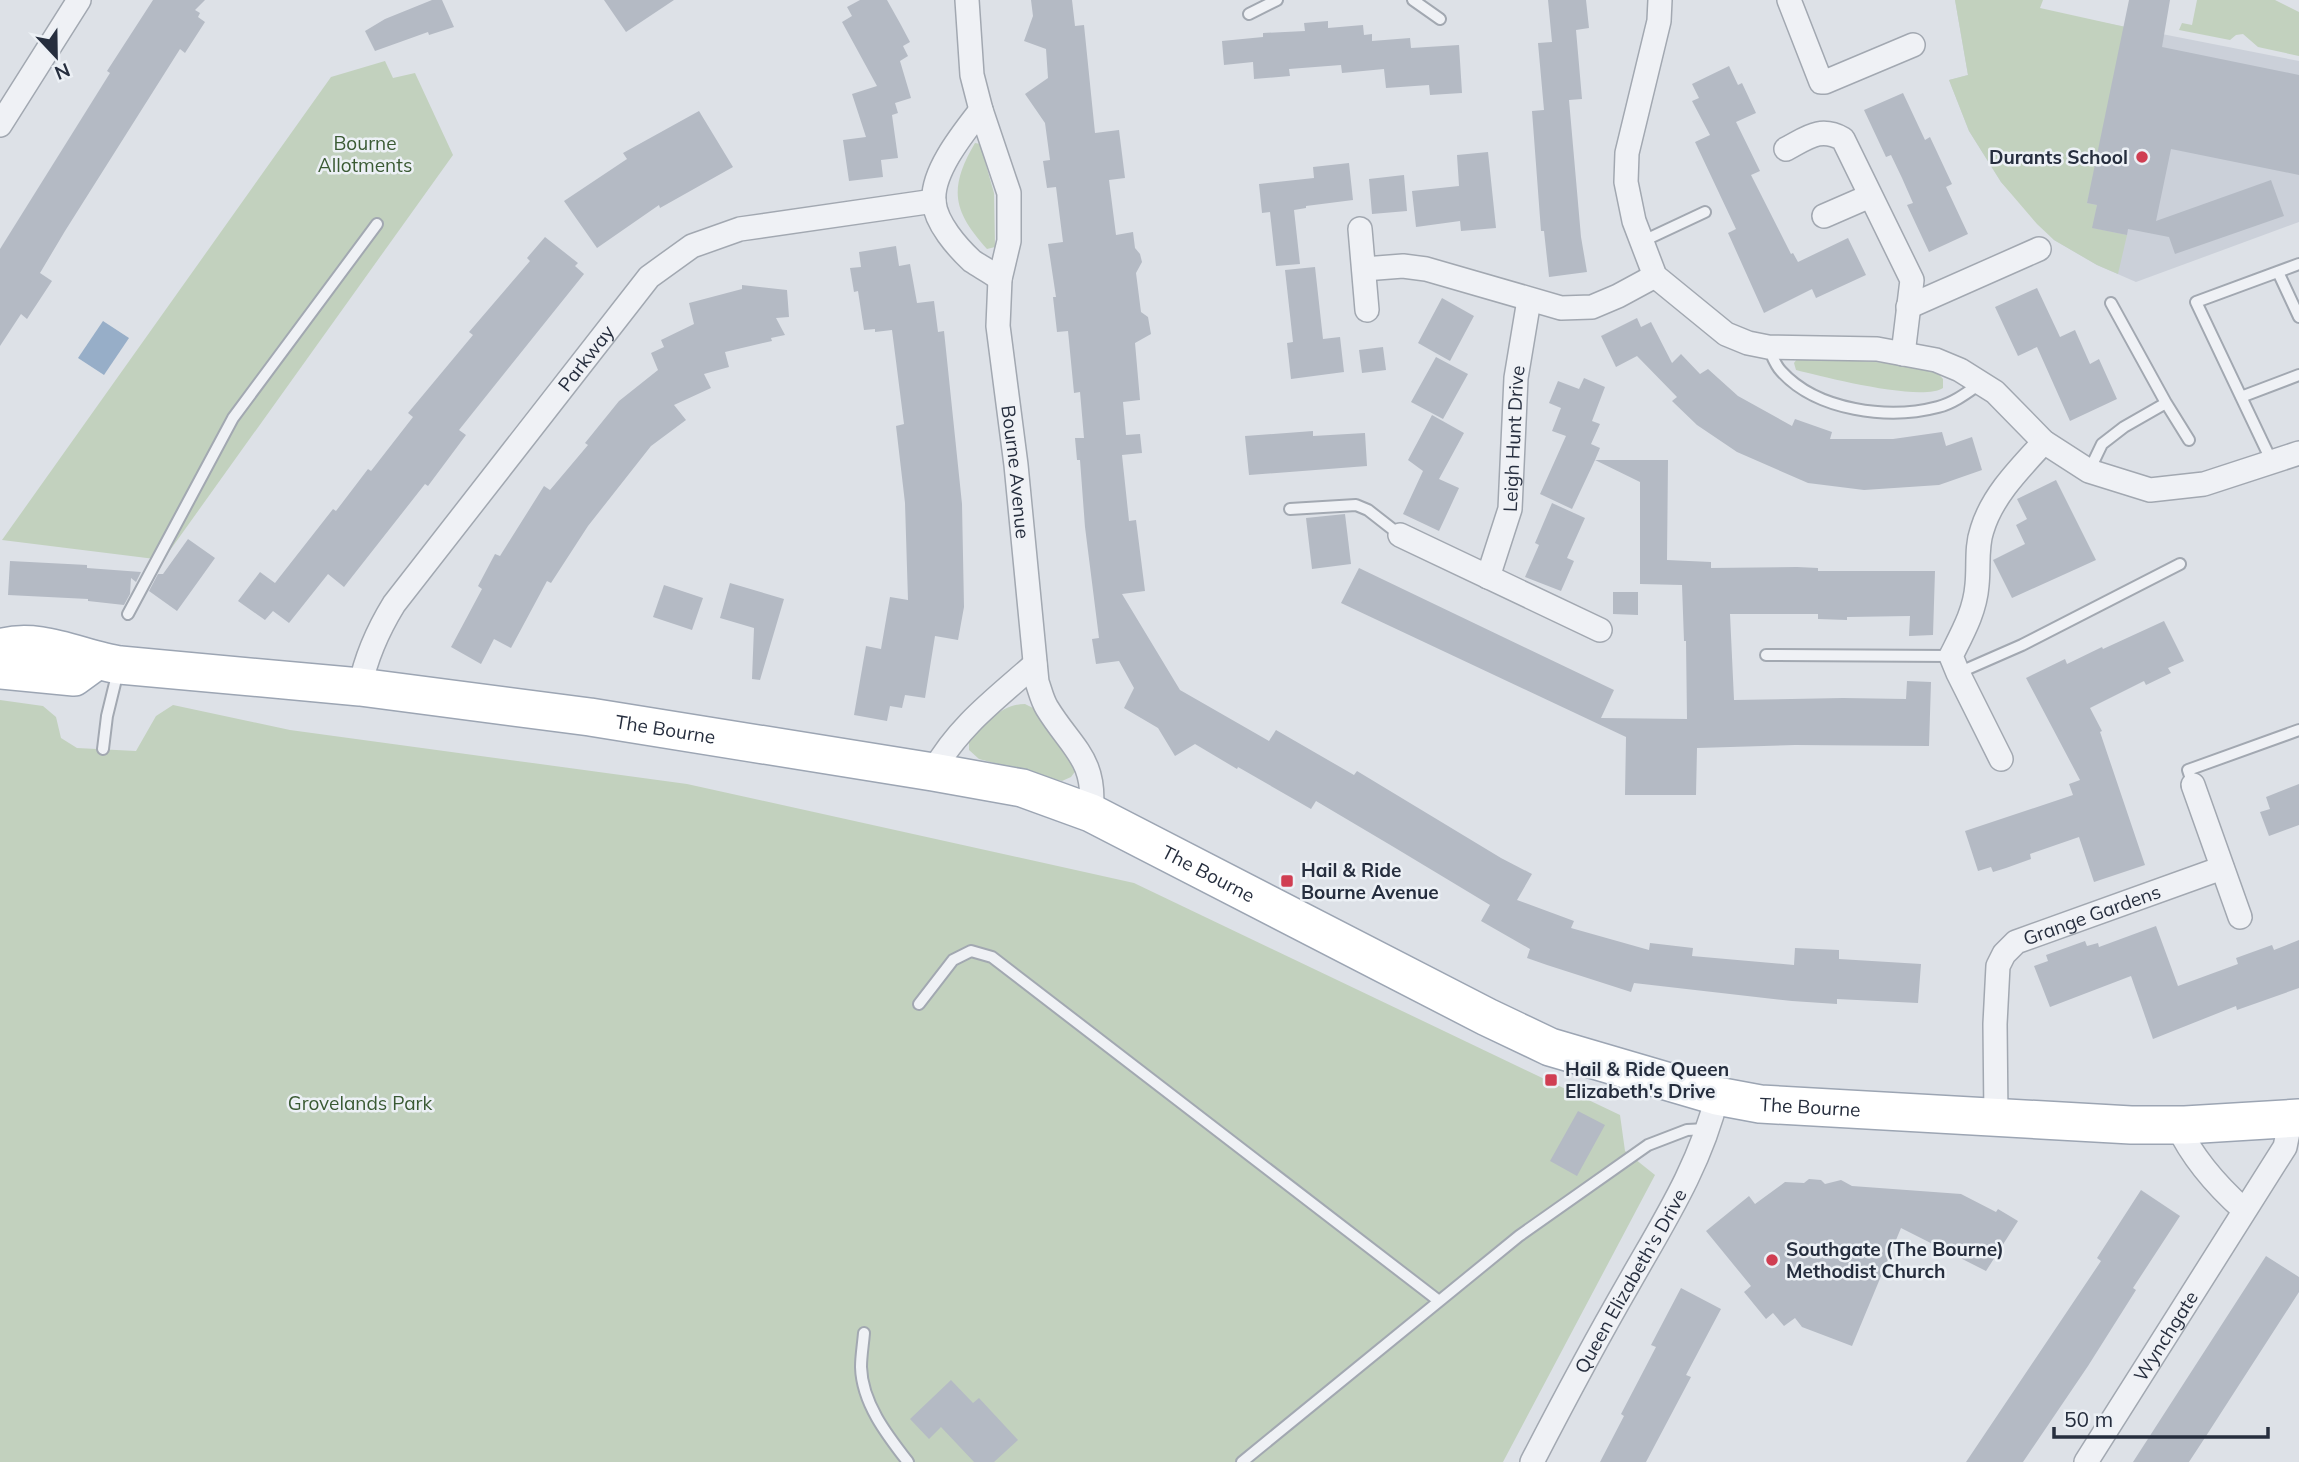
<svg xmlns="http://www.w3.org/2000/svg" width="2299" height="1462" font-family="Mulish,sans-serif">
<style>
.built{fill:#cbd0d9}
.green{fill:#c2d1be}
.water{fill:#97aec8}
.building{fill:#b4bac4}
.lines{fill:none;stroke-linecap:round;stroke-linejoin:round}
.lane-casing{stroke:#a2a8b1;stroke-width:14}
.street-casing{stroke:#a2a8b1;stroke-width:26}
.primary-casing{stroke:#9ca5b3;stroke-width:40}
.lane{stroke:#eff1f5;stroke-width:10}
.street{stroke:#eff1f5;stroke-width:23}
.primary{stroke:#fff;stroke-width:37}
.poi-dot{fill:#d03e52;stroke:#ecf0f5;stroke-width:2.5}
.labels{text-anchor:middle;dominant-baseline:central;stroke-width:5;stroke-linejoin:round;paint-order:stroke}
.park-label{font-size:19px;fill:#3a5a33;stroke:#ecf0f5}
.poi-label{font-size:19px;font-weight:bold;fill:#262e3e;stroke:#ecf0f5;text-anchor:start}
.street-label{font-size:19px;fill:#262e3e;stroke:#ecf0f5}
</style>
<rect width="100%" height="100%" fill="#dde1e7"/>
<path class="built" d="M 1955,0 L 1989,0 L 2299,61 L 2299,222 L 2136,282 L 2097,265 L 2054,240 L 2001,182 L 1969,131 L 1949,80 L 1968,75 Z"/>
<path class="green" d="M 1955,0 L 2043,0 L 2040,8 L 2130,28 L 2087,203 L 2097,205 L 2093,228 L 2127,235 L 2118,274 L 2097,265 L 2054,240 L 2037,224 L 2001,182 L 1969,131 L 1949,80 L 1968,75 Z
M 2197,0 L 2275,0 L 2299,12 L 2299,56 L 2258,47 L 2243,34 L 2236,35 L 2230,40 L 2179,30 L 2182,23 L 2192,25 Z
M 385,61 L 393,78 L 415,73 L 453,155 L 163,560 L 2,540 L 331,77 Z
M 975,143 L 980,144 L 994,193 L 995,247 L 987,249 C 953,211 948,189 975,143 Z
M 1804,357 L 1903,364 L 1937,372 L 1943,379 L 1943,388 C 1921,402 1824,377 1796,370 L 1794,363 L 1797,359 Z
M 0,700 L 43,706 L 56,717 L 61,738 L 77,748 L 136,751 L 156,716 L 173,705 L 290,730 L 687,784 L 1134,883 L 1620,1115 L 1625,1151 L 1655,1175 L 1503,1462 L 0,1462 Z
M 1025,704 L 1039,711 L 1077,769 L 1071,777 L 1062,781 L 979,759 L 969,750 L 969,741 L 971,737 C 988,722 1002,704 1025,704 Z"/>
<path class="water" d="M 103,321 L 129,338 L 104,375 L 78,358 Z"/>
<path class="building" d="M 153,0 L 205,0 L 195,10 L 200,13 L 198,17 L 205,22 L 185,53 L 180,49 L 65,231 L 40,273 L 52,281 L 27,319 L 21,314 L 0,346 L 0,249 L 110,73 L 107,71 Z
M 432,0 L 442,0 L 454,27 L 429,35 L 428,32 L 375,51 L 365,31 L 385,19 Z
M 604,0 L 674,0 L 626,32 Z
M 860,0 L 887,0 L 901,25 L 910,42 L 903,46 L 908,56 L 900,61 L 911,98 L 895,103 L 898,113 L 892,115 L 898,158 L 881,160 L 883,177 L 849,181 L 843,140 L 866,137 L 852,94 L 877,86 L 842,22 L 852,16 L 847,7 Z
M 1031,0 L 1072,0 L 1075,26 L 1084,25 L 1095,133 L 1119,130 L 1125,178 L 1109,180 L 1116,235 L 1133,232 L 1135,248 L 1140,254 L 1142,262 L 1136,273 L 1141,312 L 1148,317 L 1151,334 L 1135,343 L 1140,400 L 1123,402 L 1126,435 L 1140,434 L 1142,453 L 1122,455 L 1129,521 L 1136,520 L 1145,591 L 1122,594 L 1180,690 L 1269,741 L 1276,730 L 1354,775 L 1357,771 L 1501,858 L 1532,874 L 1517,900 L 1574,921 L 1571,928 L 1649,950 L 1650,943 L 1693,948 L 1692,956 L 1794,965 L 1795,948 L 1839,950 L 1839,959 L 1921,964 L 1918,1003 L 1837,999 L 1837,1004 L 1792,1001 L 1634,983 L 1631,992 L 1547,965 L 1527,958 L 1530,949 L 1481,921 L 1490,905 L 1392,846 L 1316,801 L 1311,809 L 1238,767 L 1237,769 L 1195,744 L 1175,756 L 1158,728 L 1124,708 L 1134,688 L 1119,661 L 1096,664 L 1092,639 L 1099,638 L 1085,527 L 1080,460 L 1077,460 L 1075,438 L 1084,438 L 1080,392 L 1074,393 L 1068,331 L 1057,332 L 1053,297 L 1056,297 L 1048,244 L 1063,242 L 1056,187 L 1047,188 L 1043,161 L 1050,160 L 1045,123 L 1025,94 L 1048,78 L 1046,49 L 1024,41 L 1033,16 Z
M 1548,0 L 1586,0 L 1589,28 L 1576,30 L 1582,99 L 1569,100 L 1581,237 L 1587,272 L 1549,277 L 1544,231 L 1541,231 L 1532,111 L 1544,110 L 1538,43 L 1552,42 Z
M 2129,0 L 2170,0 L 2162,47 L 2299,75 L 2299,175 L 2171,149 L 2156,221 L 2271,180 L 2284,216 L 2175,254 L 2169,237 L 2128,229 L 2127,235 L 2092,228 L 2097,205 L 2087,203 Z
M 1328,21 L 1328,28 L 1363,25 L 1364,35 L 1372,34 L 1372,41 L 1410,38 L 1411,48 L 1459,45 L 1462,93 L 1430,95 L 1429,85 L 1386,88 L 1384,69 L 1342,73 L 1341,65 L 1289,69 L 1290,76 L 1254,79 L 1253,62 L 1224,65 L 1222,41 L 1263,37 L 1263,33 L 1305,31 L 1304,23 Z
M 1729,66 L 1738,85 L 1742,83 L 1756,113 L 1736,122 L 1760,171 L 1751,175 L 1791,254 L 1793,253 L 1798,262 L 1848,238 L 1866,275 L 1816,298 L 1812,289 L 1764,313 L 1728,233 L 1736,229 L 1695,142 L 1710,135 L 1692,101 L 1699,98 L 1692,84 Z
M 1903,93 L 1925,140 L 1930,137 L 1952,184 L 1946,187 L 1968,234 L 1929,252 L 1907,205 L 1913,203 L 1902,178 L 1891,155 L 1886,157 L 1864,110 Z
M 699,111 L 733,167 L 660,208 L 659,205 L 597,248 L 564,201 L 627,159 L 623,153 Z
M 1488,152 L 1496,228 L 1461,231 L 1460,221 L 1416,227 L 1412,191 L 1459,186 L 1457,155 Z
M 1349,163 L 1353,200 L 1306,206 L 1306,208 L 1294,210 L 1300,264 L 1276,266 L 1270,212 L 1262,213 L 1259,184 L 1314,178 L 1313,167 Z
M 1404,175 L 1407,211 L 1372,214 L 1369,179 Z
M 545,237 L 578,263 L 575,266 L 584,274 L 459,430 L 466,435 L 428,486 L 425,484 L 344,587 L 328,574 L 289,623 L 273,611 L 265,620 L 238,601 L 260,572 L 275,583 L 333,509 L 336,511 L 368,469 L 371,471 L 413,417 L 408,413 L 473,335 L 469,332 L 530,261 L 527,258 Z
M 896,246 L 899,266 L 910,264 L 917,303 L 934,301 L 938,332 L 944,331 L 962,504 L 964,607 L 958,640 L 935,636 L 925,698 L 905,695 L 902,708 L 890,706 L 887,721 L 854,715 L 866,646 L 881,649 L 890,597 L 908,600 L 905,503 L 896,426 L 904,424 L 892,330 L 875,332 L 875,329 L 864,330 L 858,291 L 854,292 L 850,268 L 861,267 L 859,252 Z
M 1315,267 L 1323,339 L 1340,337 L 1344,372 L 1291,379 L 1287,343 L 1293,342 L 1285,270 Z
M 742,285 L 787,290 L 789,317 L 776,318 L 785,335 L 771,338 L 772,341 L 725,352 L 729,367 L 704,374 L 711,388 L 674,405 L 686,420 L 651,446 L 588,526 L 551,583 L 547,581 L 511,648 L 494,639 L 481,664 L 451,647 L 482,589 L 478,586 L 495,554 L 500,556 L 544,486 L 550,490 L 588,445 L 585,443 L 619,401 L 658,370 L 651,353 L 664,347 L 661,340 L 694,324 L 689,303 L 742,289 Z
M 2037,288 L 2060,337 L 2075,330 L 2090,364 L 2099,359 L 2117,399 L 2070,421 L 2037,347 L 2018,356 L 1995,307 Z
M 1442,298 L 1474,316 L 1450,361 L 1418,343 Z
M 1637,318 L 1641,327 L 1651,322 L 1672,363 L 1681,354 L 1700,374 L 1708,369 L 1738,396 L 1792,426 L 1795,419 L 1832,432 L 1830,439 L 1893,439 L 1942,432 L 1946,446 L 1972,437 L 1982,470 L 1939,485 L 1864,490 L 1808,483 L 1737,452 L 1697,425 L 1672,401 L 1677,397 L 1637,356 L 1616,367 L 1601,336 Z
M 1383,347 L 1386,370 L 1362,373 L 1359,350 Z
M 1436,357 L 1468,374 L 1443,419 L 1411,402 Z
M 1584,378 L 1605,387 L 1592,421 L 1600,424 L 1591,444 L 1600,448 L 1595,460 L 1668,460 L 1667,560 L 1711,562 L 1711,568 L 1797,567 L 1818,568 L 1818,571 L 1935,571 L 1933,635 L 1909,636 L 1910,616 L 1847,617 L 1847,620 L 1818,619 L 1818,614 L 1730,614 L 1734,700 L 1843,698 L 1906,699 L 1907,681 L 1931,682 L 1929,746 L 1795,745 L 1697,748 L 1696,795 L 1625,795 L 1626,737 L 1341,603 L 1359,568 L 1614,690 L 1601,718 L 1687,719 L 1686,641 L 1684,641 L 1682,585 L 1640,584 L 1640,482 L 1595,460 L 1572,509 L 1540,494 L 1566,436 L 1552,431 L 1561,408 L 1549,403 L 1558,381 L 1579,389 Z
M 1432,415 L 1464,433 L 1439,479 L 1459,488 L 1439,531 L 1403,514 L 1423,471 L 1408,460 Z
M 1313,431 L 1313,436 L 1365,433 L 1367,466 L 1249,475 L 1245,436 Z
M 2056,480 L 2096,560 L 2012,598 L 1993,560 L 2025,544 L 2016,525 L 2027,519 L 2017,499 Z
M 1552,503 L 1585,518 L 1567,558 L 1574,561 L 1561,591 L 1525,577 L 1539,545 L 1535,543 Z
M 1345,514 L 1351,564 L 1312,569 L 1306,518 Z
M 188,539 L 215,558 L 177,611 L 149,591 L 158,574 L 163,574 Z
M 10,561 L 87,565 L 87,568 L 141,572 L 136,582 L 131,578 L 130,594 L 124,605 L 88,601 L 88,599 L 8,595 Z
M 730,583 L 784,599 L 760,680 L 752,679 L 754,628 L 720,618 Z
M 664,585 L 703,598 L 692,630 L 653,617 Z
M 1613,592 L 1638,592 L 1638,615 L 1613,614 Z
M 2164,621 L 2184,661 L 2168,668 L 2171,673 L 2146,685 L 2144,681 L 2090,708 L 2102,731 L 2100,732 L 2145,865 L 2094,882 L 2079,837 L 2030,854 L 2031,859 L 2006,868 L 1993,872 L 1991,867 L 1978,871 L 1965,831 L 2073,795 L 2069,784 L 2080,780 L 2026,678 L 2065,659 L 2067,664 L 2102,647 L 2103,649 Z
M 2299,784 L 2299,825 L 2269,836 L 2260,812 L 2270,809 L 2266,797 Z
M 2156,926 L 2178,986 L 2238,964 L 2236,958 L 2272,945 L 2274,950 L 2299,940 L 2299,988 L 2237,1010 L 2236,1006 L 2153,1039 L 2131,976 L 2050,1007 L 2034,966 L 2048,961 L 2046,955 L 2085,941 L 2087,946 L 2098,943 L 2099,947 Z
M 1578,1111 L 1605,1125 L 1577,1176 L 1550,1161 Z
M 1809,1179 L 1821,1180 L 1825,1184 L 1841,1180 L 1852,1186 L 1961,1194 L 1996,1212 L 1998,1209 L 2018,1221 L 1986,1271 L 1901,1228 L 1852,1346 L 1802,1327 L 1795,1318 L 1784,1326 L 1773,1313 L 1766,1319 L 1744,1292 L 1751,1286 L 1706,1231 L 1749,1196 L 1755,1204 L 1785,1182 L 1804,1183 Z
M 2141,1190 L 2180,1216 L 2133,1288 L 2136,1290 L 2088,1366 L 2023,1462 L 1966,1462 L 2101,1261 L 2097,1258 Z
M 2266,1256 L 2299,1277 L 2299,1292 L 2208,1433 L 2189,1462 L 2133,1462 Z
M 1681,1288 L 1721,1309 L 1686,1375 L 1691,1377 L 1646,1462 L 1600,1462 L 1624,1416 L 1621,1414 L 1656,1347 L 1651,1345 Z
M 951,1380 L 973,1403 L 979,1398 L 1018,1440 L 994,1462 L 974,1462 L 941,1427 L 929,1439 L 910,1419 Z"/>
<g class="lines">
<defs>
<path id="lane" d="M 1413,0 L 1440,19
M 1249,14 L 1277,0
M 1641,242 L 1705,212
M 2278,272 L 2299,317
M 1768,347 C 1772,355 1775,365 1781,371 C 1817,411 1889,420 1938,407 C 1954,403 1968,392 1981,383
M 2241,397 L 2299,375
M 2166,403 L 2189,440
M 2272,462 L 2196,302 L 2299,264
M 2089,471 L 2102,444 L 2124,427 L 2166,403 L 2111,303
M 1290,509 L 1356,505 L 1368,510 L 1400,535
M 128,614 L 233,418 L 377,224
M 1766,655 L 1951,656
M 1958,673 L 2022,645 L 2180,564
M 103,749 L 107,716 L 118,671
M 2193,785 L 2188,770 L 2299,730
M 919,1004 L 953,960 L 971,951 L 992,957 L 1439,1301
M 864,1333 C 863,1345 861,1356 861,1367 C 862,1403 887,1435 908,1462
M 1242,1462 L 1519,1236 L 1648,1145 L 1687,1130 L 1707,1129"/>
<g id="street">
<path id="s1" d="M 967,0 L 972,75 L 981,110 L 1009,193 L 1009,241 L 1000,279 L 998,326 L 1016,465 L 1037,682 C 1040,690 1042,700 1047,708 C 1072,749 1097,759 1091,813"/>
<path d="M 1660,0 L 1659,21 L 1627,153 L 1626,182 L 1634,221 L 1655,276 L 1726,334 L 1748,343 L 1768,347 L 1877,349 L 1936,360 L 1960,370 L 1995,392 L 2044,442 L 2089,471 L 2150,490 L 2204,484 L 2299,453"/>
<path d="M 1789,0 L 1821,82 L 1825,82 L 1913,45"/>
<path d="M 981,110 C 964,132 931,172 934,202 C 936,223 957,247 972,261 C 981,267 991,272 1000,279"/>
<path d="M 0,125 L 79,0"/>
<path d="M 1786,149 C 1807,138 1820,126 1843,139 L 1912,280 L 1903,354"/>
<path d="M 1824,216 L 1870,196"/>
<path d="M 1360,229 L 1367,310"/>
<path d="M 1364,269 L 1403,266 L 1426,269 L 1561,308 L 1592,307 L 1618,296 L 1655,276"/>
<path d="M 1908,307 L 2039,249"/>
<path d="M 1400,535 L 1600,630"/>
<path id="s2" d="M 1488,577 L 1510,509 L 1516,378 L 1529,300"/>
<path id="s3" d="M 360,687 C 366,657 378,630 394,604 L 649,277 L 692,246 L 740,229 L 934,201"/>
<path d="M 2001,759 L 1958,673 L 1951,656 C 1963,632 1975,611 1977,585 C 1979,567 1976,547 1982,530 C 1992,496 2020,468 2044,442"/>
<path d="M 933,772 C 957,727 998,697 1035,664"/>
<path d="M 2193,785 L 2240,917"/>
<path id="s4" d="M 1996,1117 L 1995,1024 L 1998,966 L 2004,954 L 2016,942 L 2222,868"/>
<path d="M 2177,1125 C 2192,1157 2217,1186 2244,1210"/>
<path id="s5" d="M 1532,1462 C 1563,1402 1595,1342 1629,1283 C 1663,1223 1701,1164 1717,1096"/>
<path id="s6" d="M 2086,1462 L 2285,1147 L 2291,1118"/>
</g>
<g id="primary">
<path id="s7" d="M 0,648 C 39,636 81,659 120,665 L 360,687 L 590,717 L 933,772 L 1022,788 L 1091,813 L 1487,1017 L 1550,1047 L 1717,1096 L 1760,1104 L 2131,1125 L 2185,1125 L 2299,1118"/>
<path d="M 0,670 L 74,677 L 96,661"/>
</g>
</defs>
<use href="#lane" class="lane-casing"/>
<use href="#street" class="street-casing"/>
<use href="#primary" class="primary-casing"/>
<use href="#lane" class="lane"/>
<use href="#street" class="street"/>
<use href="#primary" class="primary"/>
</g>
<g class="poi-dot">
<circle cx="2142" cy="157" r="7"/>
<rect x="1280" y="874" width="14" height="14" rx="3.5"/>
<rect x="1544" y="1073" width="14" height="14" rx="3.5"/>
<circle cx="1772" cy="1260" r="7"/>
</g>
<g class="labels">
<g class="park-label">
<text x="365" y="143">Bourne<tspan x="365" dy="22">Allotments</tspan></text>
<text x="360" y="1103">Grovelands Park</text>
</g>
<g class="poi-label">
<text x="2128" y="157" text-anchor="end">Durants School</text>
<text x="1301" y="870">Hail &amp; Ride<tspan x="1301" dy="22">Bourne Avenue</tspan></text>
<text x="1565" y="1069">Hail &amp; Ride Queen<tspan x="1565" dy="22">Elizabeth's Drive</tspan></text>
<text x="1786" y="1249">Southgate (The Bourne)<tspan x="1786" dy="22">Methodist Church</tspan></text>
</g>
<g class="street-label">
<text stroke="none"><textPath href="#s3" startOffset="402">Parkway</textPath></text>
<text stroke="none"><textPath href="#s2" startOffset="142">Leigh Hunt Drive</textPath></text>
<text stroke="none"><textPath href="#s1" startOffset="480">Bourne Avenue</textPath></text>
<text stroke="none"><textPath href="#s7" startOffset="672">The Bourne</textPath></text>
<text stroke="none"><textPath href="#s7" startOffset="1239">The Bourne</textPath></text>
<text stroke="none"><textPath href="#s4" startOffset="262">Grange Gardens</textPath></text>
<text stroke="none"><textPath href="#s7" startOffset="1890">The Bourne</textPath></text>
<text stroke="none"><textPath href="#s5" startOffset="206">Queen Elizabeth's Drive</textPath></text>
<text stroke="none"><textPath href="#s6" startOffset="149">Wynchgate</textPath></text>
</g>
</g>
<g transform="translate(56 56) rotate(158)" stroke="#ecf0f5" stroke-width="5" paint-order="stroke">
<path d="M0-5L12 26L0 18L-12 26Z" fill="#262e3e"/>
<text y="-10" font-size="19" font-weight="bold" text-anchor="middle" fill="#262e3e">N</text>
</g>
<path d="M2054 1427v10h214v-10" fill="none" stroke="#262e3e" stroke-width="3.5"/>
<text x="2064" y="1427" font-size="21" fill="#262e3e" stroke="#ecf0f5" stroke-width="5" paint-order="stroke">50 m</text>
</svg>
